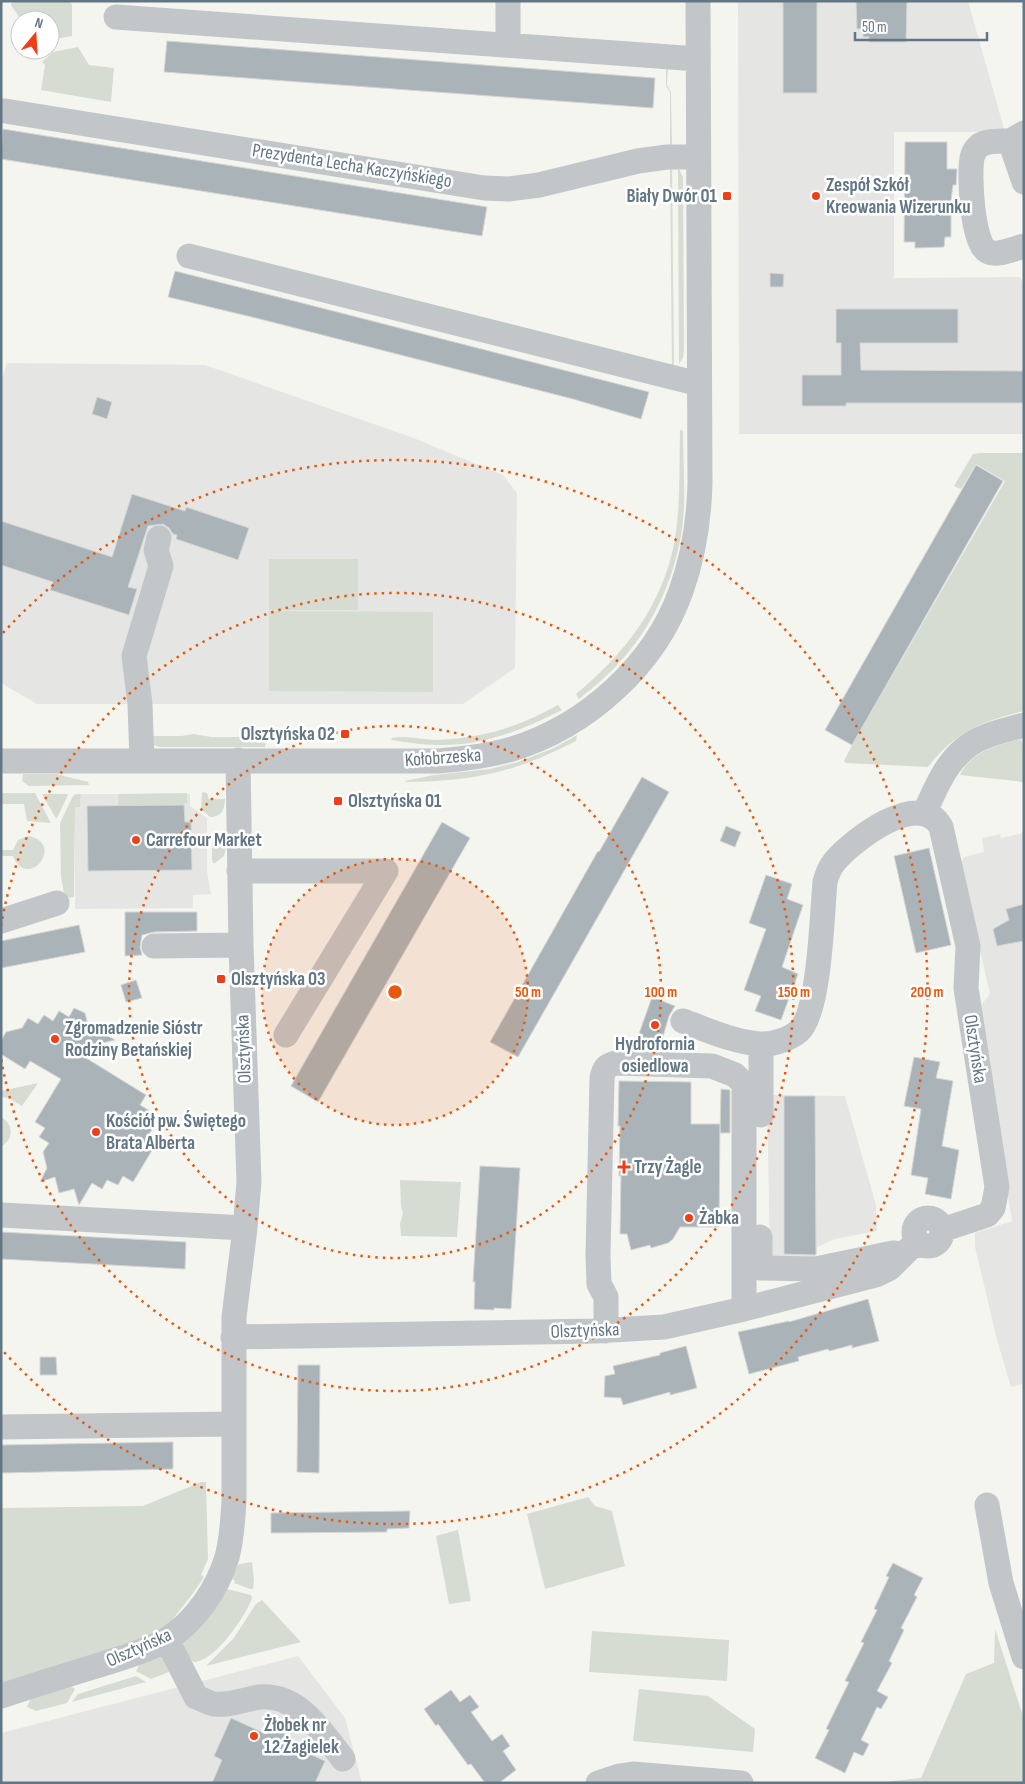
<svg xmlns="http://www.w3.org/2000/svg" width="1025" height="1784" font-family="'Sofia Sans Condensed',sans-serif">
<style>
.built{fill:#e5e6e4}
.green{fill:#d6dcd1}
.building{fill:#aab3b8;stroke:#d6d6d3}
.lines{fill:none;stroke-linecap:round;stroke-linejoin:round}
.minor{stroke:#c2c6c9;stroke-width:25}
.ring{fill:none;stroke:#e8590c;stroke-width:2.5;stroke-dasharray:2.5 5}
.poi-dot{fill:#ee3f17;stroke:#fff;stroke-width:2}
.labels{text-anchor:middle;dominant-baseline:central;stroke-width:5;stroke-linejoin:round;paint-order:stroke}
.street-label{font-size:19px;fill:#627684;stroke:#fff}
.poi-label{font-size:19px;font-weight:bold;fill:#627684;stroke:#fff;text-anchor:start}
.centre{fill:#e8590c;stroke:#fff;stroke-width:2.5}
.ring-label{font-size:15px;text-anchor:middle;font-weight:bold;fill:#e8590c;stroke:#fff;stroke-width:5;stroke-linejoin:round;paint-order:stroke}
</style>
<rect width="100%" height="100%" fill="#f5f5f0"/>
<path class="built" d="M 738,1 L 968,1 L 1005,132 L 894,132 L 894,278 L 1020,277 L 1024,285 L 1024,434 L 739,434 Z
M 7,363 L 205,365 L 411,437 L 503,475 L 517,493 L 515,668 L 463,704 L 37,704 L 1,683 L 1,381 Z
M 81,794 L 190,794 L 190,806 L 207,818 L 207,872 L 211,894 L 193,895 L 193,908 L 75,909 L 75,806 L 80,806 Z
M 1024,833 L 1024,1384 L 1011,1387 L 997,1340 L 975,1247 L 975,1233 L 1012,1221 L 978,1009 L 990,994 L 960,864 L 964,857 L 984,852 L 982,838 L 1000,834 L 1001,838 Z
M 767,1095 L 845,1096 L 876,1205 L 877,1231 L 835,1239 L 817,1247 L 816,1264 L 770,1261 Z
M 298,1656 L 345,1718 L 362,1783 L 1,1783 L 1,1733 Z"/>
<path class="green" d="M 12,1 L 70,1 L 72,5 L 72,36 L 50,40 L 50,20 L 21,20 L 11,5 Z
M 78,47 L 89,65 L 114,68 L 111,102 L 41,90 L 45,65 L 42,62 L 53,52 Z
M 666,66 L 668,66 L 667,85 L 671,92 L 672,148 L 670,148 L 670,92 L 666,86 Z
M 670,162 L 672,162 L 674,373 L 672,373 Z
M 678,167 L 683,177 L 684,350 L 683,358 L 679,364 Z
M 680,430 L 683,431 C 683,456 685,482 684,507 C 681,571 652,634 605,677 C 597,685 587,692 579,699 L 576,694 C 624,654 661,608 674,544 C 681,507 679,468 680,430 Z
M 980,453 L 1024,453 L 1024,711 C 981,722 956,731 928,767 L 846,763 L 844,761 L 851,747 L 1005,481 L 976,464 L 961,489 L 954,486 L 973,454 Z
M 269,559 L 358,559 L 358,610 L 269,610 Z
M 269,611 L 433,612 L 433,692 L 269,691 Z
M 558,705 L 562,710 C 523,730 482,746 438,745 C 422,745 407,742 391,740 L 392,738 C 409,735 421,740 438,740 C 484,738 518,727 558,705 Z
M 194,734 L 211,737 L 266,737 L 265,747 L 159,747 L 152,744 L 148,736 L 181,736 Z
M 577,735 L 576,741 C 557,750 538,760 518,766 C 483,778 444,782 406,782 L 405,781 L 434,775 L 490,769 L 518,762 L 554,748 Z
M 1021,739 L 1024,750 L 1024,782 L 960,775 C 971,751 998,745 1021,739 Z
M 23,774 L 56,774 L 88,782 L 89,785 L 29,786 L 22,781 Z
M 202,792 L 207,793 L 209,799 L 225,799 C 225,810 221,817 210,817 L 201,809 Z
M 1,793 L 35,793 L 51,823 L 27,821 L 24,804 L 1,804 Z
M 187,793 L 187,803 L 184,803 L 184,805 L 118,806 L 118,796 L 120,794 Z
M 42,794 L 67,794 L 68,795 L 57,818 L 55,817 Z
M 76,794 L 81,794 L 80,807 L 75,807 L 74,897 L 65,898 L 61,877 L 60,823 L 73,796 Z
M 212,835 L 220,838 L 226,847 L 224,856 L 215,863 L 213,863 L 212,860 Z
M 28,836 C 67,843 27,892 13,856 L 1,856 L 1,850 L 13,850 L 18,840 Z
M 38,1083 L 22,1106 L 9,1098 L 2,1097 L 1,1091 Z
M 1,1117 C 14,1124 14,1140 1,1146 Z
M 400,1180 L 461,1182 L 457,1237 L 401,1236 L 400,1224 L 403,1213 L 401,1206 Z
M 201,1482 L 206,1482 L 208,1559 L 201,1575 L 204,1577 L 191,1596 L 169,1624 L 139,1640 L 1,1685 L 1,1508 L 143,1506 Z
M 588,1497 L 595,1506 L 612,1511 L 625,1566 L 545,1589 L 527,1514 Z
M 458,1530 L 471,1601 L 449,1604 L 436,1536 Z
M 252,1562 L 254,1581 L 253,1589 L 250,1589 L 234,1583 L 235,1581 L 232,1579 L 238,1565 L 240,1564 Z
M 227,1589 L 251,1595 L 252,1598 C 246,1616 214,1663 193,1662 L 180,1646 Z
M 262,1600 L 301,1642 L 206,1666 L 233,1639 L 256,1604 Z
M 995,1629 L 1024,1719 L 1024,1783 L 874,1783 L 921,1778 L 966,1674 L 994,1663 Z
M 592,1631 L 729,1640 L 727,1681 L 589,1672 Z
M 159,1656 L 162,1657 L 174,1670 L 151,1679 L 136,1671 L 140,1663 Z
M 136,1676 L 146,1682 L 72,1702 L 78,1694 Z
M 70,1686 L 75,1689 L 67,1703 L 36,1711 L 27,1707 L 31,1698 Z
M 639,1689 L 708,1696 L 755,1729 L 753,1752 L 633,1741 Z"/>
<path class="building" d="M 783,1 L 817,1 L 817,93 L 783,93 Z
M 856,1 L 907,1 L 906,42 L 869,42 L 869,37 L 863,37 L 863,29 L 857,29 Z
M 167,41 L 655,78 L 653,108 L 164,72 Z
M 3,129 L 487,207 L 482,236 L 1,159 Z
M 905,142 L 947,142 L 947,169 L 957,169 L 956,185 L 953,185 L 951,200 L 951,237 L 945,237 L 944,247 L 915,248 L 915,242 L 904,242 Z
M 175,271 L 302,303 L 649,392 L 641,419 L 573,399 L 256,318 L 168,297 Z
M 770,273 L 784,274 L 783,287 L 770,287 Z
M 836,309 L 958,309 L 958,343 L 860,343 L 861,370 L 1024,371 L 1024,403 L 846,403 L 846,406 L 802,406 L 802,375 L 841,375 L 841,343 L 836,343 Z
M 97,397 L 112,402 L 107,419 L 92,414 Z
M 976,465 L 1003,481 L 852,745 L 825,730 Z
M 132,494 L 185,511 L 186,507 L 249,528 L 238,560 L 176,539 L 177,535 L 173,534 L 169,528 L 163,524 L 148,526 L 128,587 L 137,589 L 129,615 L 50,590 L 53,582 L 1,565 L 1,521 L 112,557 Z
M 642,777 L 669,792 L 518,1057 L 490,1042 L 598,851 L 599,852 Z
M 184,805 L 185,822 L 191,822 L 192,870 L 88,871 L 87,806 Z
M 442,822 L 470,838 L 318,1102 L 291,1086 Z
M 726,826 L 741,832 L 735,847 L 720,841 Z
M 929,848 L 951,945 L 916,953 L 894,856 Z
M 766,875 L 792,884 L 787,899 L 803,905 L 782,967 L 798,974 L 781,1020 L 755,1011 L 761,996 L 744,990 L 766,929 L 749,923 Z
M 1024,904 L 1024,941 L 997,946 L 993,929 L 1009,920 L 1006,909 Z
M 125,912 L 197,912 L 197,931 L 154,932 L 142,935 L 140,947 L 142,955 L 125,956 Z
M 79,925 L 85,952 L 1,968 L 1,941 Z
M 136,980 L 142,998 L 126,1002 L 121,985 Z
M 652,997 L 675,1006 L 669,1016 L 659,1050 L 649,1050 L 635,1045 Z
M 74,1008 L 85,1013 L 88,1025 L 115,1040 L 73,1050 L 146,1095 L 140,1105 L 150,1111 L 144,1120 L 154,1126 L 148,1136 L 157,1142 L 133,1182 L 123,1176 L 118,1185 L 107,1180 L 102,1189 L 92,1183 L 79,1205 L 74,1189 L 59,1193 L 55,1177 L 40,1182 L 47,1168 L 43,1152 L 49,1143 L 39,1137 L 45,1128 L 35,1122 L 61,1079 L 30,1061 L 25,1069 L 1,1054 L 1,1041 L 6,1032 L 22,1028 L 28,1018 L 38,1024 L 44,1015 L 53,1021 L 59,1011 L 69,1017 Z
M 914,1057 L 940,1062 L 936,1078 L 953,1081 L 942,1146 L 959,1150 L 951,1199 L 925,1194 L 928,1178 L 911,1175 L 921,1109 L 904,1106 Z
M 619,1081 L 691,1082 L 691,1124 L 720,1124 L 719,1227 L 680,1227 L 673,1239 L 668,1243 L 651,1248 L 650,1245 L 631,1250 L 627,1234 L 620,1234 L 621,1176 L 619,1176 L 620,1126 L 618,1126 Z
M 721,1089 L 730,1090 L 730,1133 L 720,1133 Z
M 784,1096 L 815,1096 L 816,1254 L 815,1255 L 784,1254 Z
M 480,1166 L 520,1168 L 511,1309 L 494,1308 L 494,1310 L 474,1309 L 475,1282 L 473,1282 Z
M 1,1232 L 186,1242 L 185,1269 L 1,1259 Z
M 868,1299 L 879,1341 L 852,1348 L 852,1345 L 829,1351 L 828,1349 L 798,1357 L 799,1361 L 749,1374 L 738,1332 L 789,1321 L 789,1322 Z
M 686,1346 L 697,1388 L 670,1395 L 670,1392 L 623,1405 L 621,1398 L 604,1397 L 605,1376 L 615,1374 L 613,1366 L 660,1355 L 660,1353 Z
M 40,1357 L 56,1357 L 57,1375 L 40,1375 Z
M 298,1365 L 320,1365 L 319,1473 L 297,1472 Z
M 173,1442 L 173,1469 L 1,1473 L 1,1445 Z
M 410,1511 L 409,1528 L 387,1529 L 387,1532 L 271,1533 L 271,1513 Z
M 893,1563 L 923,1578 L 914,1595 L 917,1597 L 901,1628 L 904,1630 L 889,1661 L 892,1663 L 877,1691 L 888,1697 L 881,1709 L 877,1707 L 861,1740 L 869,1744 L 863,1756 L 854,1752 L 845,1773 L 815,1758 L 829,1730 L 826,1729 L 849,1682 L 845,1681 L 864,1643 L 861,1642 L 877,1610 L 874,1609 L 889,1577 L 886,1576 Z
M 451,1690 L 460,1702 L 470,1695 L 479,1707 L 471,1712 L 492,1741 L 502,1734 L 510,1746 L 503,1751 L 516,1770 L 499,1783 L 485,1783 L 471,1764 L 468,1765 L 438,1724 L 436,1726 L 424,1709 Z
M 231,1718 L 266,1734 L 269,1727 L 293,1738 L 290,1745 L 325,1761 L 315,1783 L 212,1783 L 222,1760 L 214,1756 Z"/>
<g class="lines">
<path class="minor" d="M 508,1 L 508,45
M 116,17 L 698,59
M 5,111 L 484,188 L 508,189 L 539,185 L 638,161 L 667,157 L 698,157
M 1024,133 L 1010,141 L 1024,182
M 1010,141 C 1001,141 989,140 980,145 C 976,148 973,153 972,158 C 969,174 972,243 987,251 C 997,257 1013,249 1024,246
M 189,256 L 699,384
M 1,761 L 438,761 C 463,759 488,756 512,749 C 587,726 655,665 681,591 C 694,555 699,520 700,483 L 698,1
M 142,761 L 140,704 L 134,656 L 161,566 L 156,550 L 159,538
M 924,814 C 937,785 950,751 982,738 C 995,732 1010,729 1024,725
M 239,871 L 386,871
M 1,921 L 57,903
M 154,946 L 241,945
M 683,1021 C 707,1030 734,1042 760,1044 C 772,1045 790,1039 799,1031 C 820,1012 822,913 825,882 C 827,874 830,867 835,861 C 853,840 920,788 941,827 L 968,946 L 966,988 L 997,1187 L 993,1208 L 987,1215 L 942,1230
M 286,1035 L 386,871
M 761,1115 L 761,1045
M 1,1215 L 245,1228
M914 1232a14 14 0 1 1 28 0a14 14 0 1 1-28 0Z
M 760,1237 L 760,1268 L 816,1269 L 893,1253 L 904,1254
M 606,1331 L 606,1297 L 599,1284 L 598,1255 L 602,1078 C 604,1069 606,1065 616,1063 L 712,1066 L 735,1075 L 744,1084 L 744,1309
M 233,1337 L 595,1331 L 664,1327 L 744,1309 L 876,1275 L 890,1268 L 917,1241
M 1,1427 L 233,1424
M 987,1505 L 1001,1583 L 1024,1657
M 167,1640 L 196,1697 C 202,1699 208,1703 214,1704 C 229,1706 245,1699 260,1697 C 299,1694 322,1732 343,1759
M 1,1696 C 35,1685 69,1674 103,1664 C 124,1657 148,1651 167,1639 C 195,1622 218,1588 227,1557 C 232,1539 233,1519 234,1500 L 234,1317 L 245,1228 L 249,1182 L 241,945 L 238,760
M 598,1783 L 619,1776 L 633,1774 L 741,1783"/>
</g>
<circle cx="395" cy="992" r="133" fill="#e8590c" fill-opacity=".12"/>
<g class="ring">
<circle cx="395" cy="992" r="133"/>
<circle cx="395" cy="992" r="266"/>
<path d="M1 926A399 399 0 1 1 1 1058"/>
<path d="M3 633A532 532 0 1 1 3 1351"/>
</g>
<g class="poi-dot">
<rect x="722" y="191" width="10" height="10" rx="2.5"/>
<circle cx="816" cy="196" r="5"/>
<rect x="340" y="729" width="10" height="10" rx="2.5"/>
<rect x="333" y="796" width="10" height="10" rx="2.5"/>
<circle cx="136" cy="840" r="5"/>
<rect x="216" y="974" width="10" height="10" rx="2.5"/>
<circle cx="655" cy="1025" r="5"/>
<circle cx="55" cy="1039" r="5"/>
<circle cx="96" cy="1132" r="5"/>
<path d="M621.5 1159.5h5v5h5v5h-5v5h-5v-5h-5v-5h5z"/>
<circle cx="689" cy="1218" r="5"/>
<circle cx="254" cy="1736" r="5"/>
</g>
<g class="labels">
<g class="street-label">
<text transform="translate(352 166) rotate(9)">Prezydenta Lecha Kaczyńskiego</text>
<text transform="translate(443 758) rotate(-4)">Kołobrzeska</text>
<text transform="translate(244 1049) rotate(-92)">Olsztyńska</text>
<text transform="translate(975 1049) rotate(81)">Olsztyńska</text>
<text transform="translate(585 1331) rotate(-2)">Olsztyńska</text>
<text transform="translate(139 1648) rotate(-24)">Olsztyńska</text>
</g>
<g class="poi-label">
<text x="826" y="185">Zespół Szkół<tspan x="826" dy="22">Kreowania Wizerunku</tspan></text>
<text x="717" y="196" text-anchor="end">Biały Dwór 01</text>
<text x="335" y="734" text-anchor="end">Olsztyńska 02</text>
<text x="348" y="801">Olsztyńska 01</text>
<text x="146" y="840">Carrefour Market</text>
<text x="231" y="979">Olsztyńska 03</text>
<text x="65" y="1028">Zgromadzenie Sióstr<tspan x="65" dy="22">Rodziny Betańskiej</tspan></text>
<text x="655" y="1044" text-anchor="middle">Hydrofornia<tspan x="655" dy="22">osiedlowa</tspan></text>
<text x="106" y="1121">Kościół pw. Świętego<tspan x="106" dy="22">Brata Alberta</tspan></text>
<text x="634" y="1167">Trzy Żagle</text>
<text x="699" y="1218">Żabka</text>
<text x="264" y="1725">Żłobek nr<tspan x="264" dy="22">12 Żagielek</tspan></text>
</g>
</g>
<circle cx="395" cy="992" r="8" class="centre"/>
<g class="ring-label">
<text x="528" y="997">50 m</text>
<text x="661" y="997">100 m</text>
<text x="794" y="997">150 m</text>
<text x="927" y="997">200 m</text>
</g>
<rect width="1025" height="1784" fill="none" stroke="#627684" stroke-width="5"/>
<g transform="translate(35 35) rotate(18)"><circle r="24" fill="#ffffff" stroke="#c0c8ce"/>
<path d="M0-4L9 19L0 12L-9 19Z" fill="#ee3f17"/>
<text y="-8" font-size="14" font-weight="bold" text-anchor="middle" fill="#627684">N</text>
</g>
<path d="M855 32v8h132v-8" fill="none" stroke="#627684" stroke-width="2.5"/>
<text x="862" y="32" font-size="15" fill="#627684" stroke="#ffffff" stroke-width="4" paint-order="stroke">50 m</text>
</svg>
